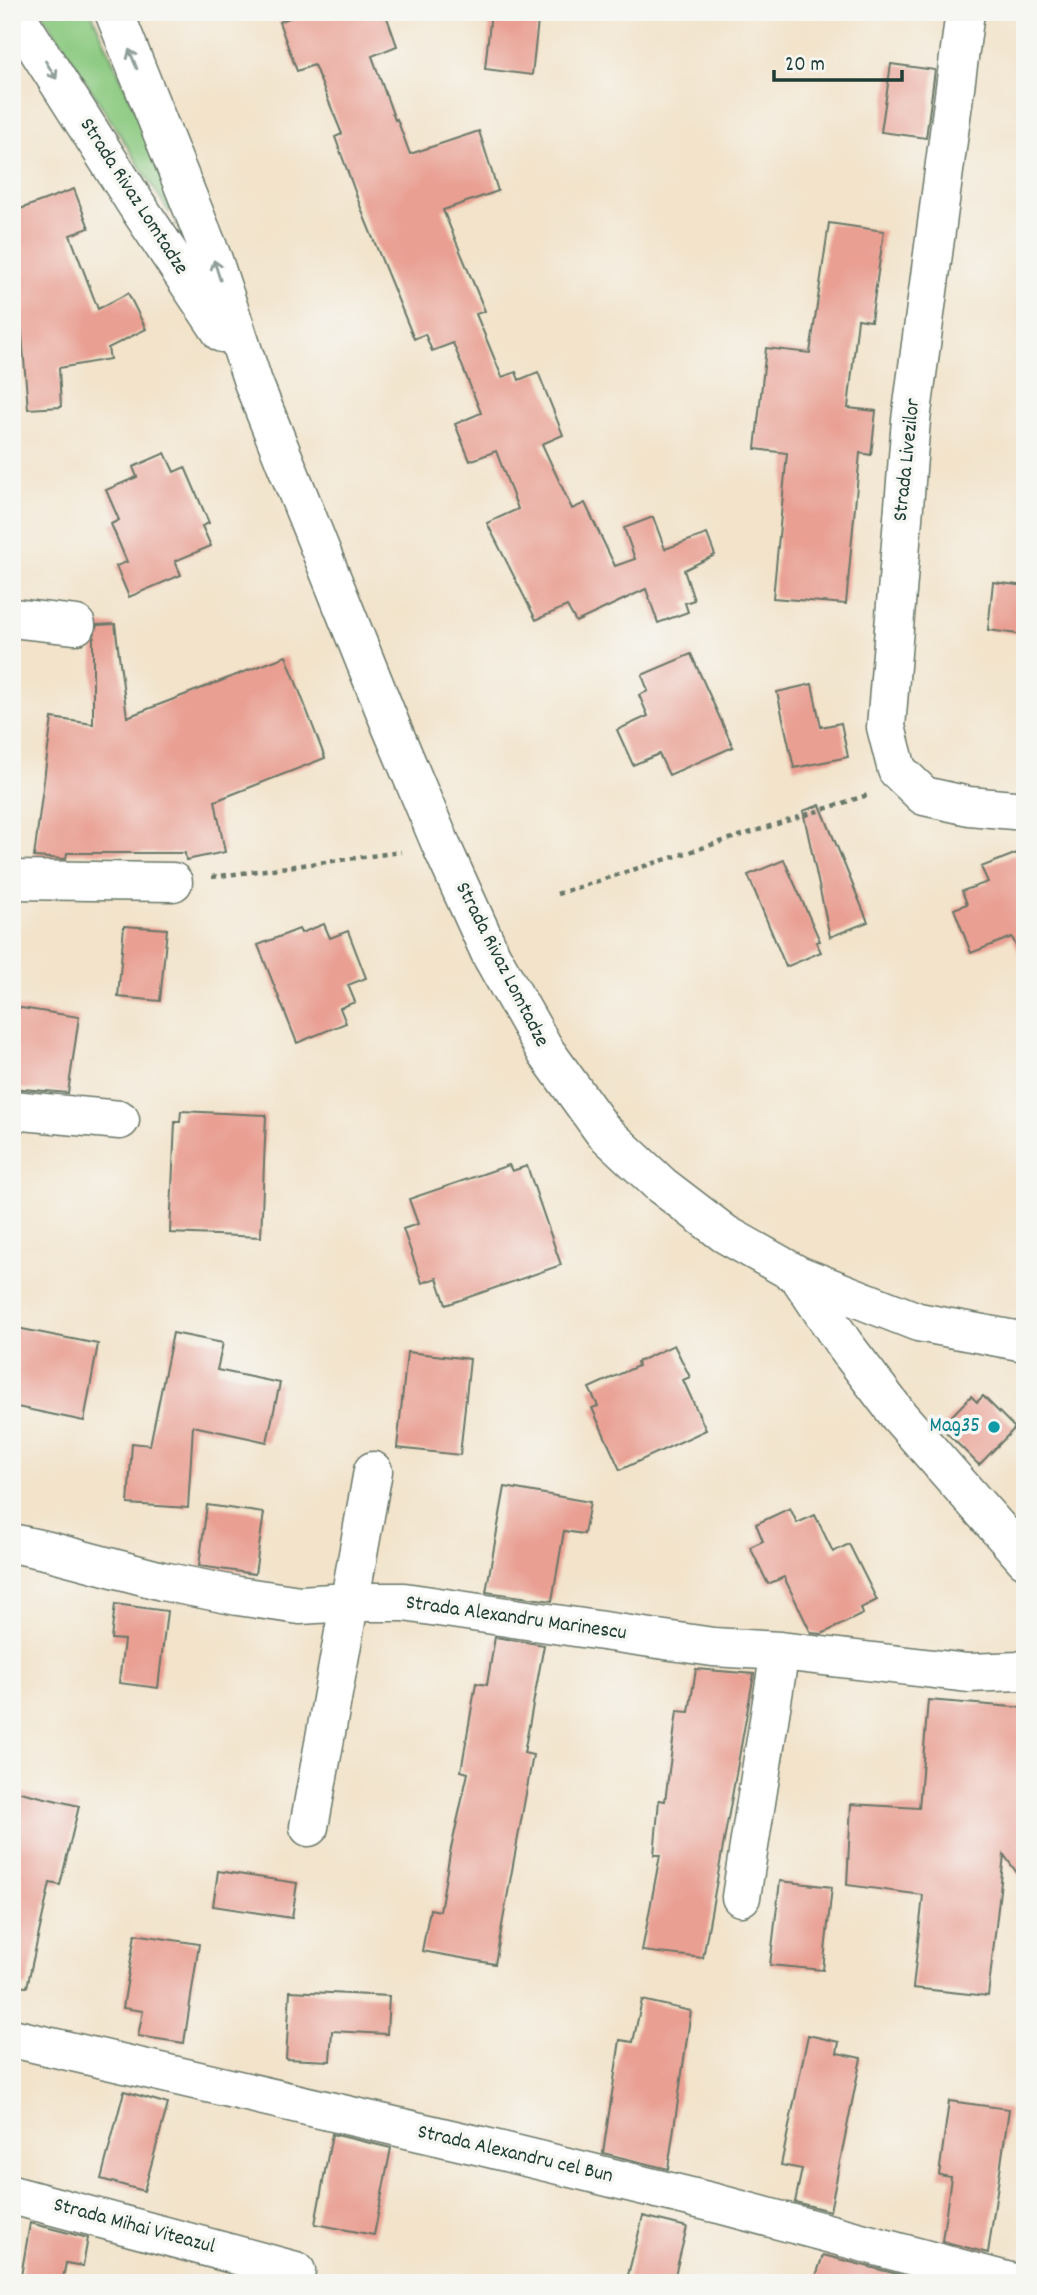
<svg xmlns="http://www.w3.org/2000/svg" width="1037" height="2295" font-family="Dekko,sans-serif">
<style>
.green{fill:#8bc980;stroke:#55835a;stroke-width:2}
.building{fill:#e99f92}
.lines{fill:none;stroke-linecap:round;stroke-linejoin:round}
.minor-casing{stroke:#697768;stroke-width:41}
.path{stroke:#697768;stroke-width:4.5;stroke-dasharray:5 5;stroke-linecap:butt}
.minor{stroke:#fff;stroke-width:38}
.oneway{stroke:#8f9e9a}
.culture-dot{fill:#0f9aa8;stroke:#f6f6f2;stroke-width:2.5}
.labels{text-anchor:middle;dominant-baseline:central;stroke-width:7;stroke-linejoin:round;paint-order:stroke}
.street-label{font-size:21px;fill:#1f3d34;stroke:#f6f6f2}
.culture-label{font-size:21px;fill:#0d838f;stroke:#f6f6f2;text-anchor:end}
</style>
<rect width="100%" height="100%" fill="#f6f6f2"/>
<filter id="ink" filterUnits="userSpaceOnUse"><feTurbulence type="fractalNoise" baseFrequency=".0143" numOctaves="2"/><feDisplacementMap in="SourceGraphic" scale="14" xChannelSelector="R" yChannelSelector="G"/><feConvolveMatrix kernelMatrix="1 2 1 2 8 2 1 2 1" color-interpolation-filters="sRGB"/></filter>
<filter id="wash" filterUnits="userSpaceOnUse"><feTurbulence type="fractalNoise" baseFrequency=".00686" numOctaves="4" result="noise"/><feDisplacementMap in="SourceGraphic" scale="28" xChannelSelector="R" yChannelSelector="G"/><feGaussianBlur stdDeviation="1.57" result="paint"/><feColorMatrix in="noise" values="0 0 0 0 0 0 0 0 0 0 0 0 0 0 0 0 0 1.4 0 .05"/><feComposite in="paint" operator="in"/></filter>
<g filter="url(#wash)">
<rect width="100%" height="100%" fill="#f2e3ca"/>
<path class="green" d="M 42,12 L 91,12 L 179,205 L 169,212 Z"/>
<g id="blocks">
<path class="building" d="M 304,12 L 385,12 L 397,46 L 372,56 L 395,120 L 397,119 L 410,154 L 479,131 L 498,191 L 443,210 L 485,311 L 476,314 L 502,377 L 516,372 L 519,380 L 538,372 L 563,435 L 542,444 L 572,509 L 585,503 L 615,566 L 635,559 L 624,528 L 653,517 L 665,549 L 707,534 L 715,555 L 684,570 L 694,600 L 685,603 L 688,612 L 658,623 L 646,589 L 576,622 L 567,606 L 536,620 L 487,523 L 518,509 L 496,451 L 470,461 L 455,424 L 481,413 L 453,343 L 432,351 L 425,334 L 414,339 L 365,219 L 335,137 L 342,134 L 314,65 L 297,71 L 279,22 Z
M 491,12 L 539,12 L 532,75 L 485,69 Z
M 891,64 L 935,70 L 926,138 L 881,132 Z
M 74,189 L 89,228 L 70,235 L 98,309 L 128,293 L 146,329 L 108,348 L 110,359 L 59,368 L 61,407 L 28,409 L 19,297 L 12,300 L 12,212 Z
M 829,223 L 884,231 L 871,321 L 858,319 L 848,408 L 876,411 L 871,455 L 860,453 L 846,604 L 773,598 L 787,453 L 755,449 L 766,348 L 810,353 Z
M 165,453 L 174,472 L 185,467 L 209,523 L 202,526 L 211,546 L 175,561 L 181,575 L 129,597 L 116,566 L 127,562 L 111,524 L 119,520 L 106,490 L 137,477 L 133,467 Z
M 993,582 L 1025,586 L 1025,635 L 988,630 Z
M 115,624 L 127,717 L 286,656 L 325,758 L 215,801 L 225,852 L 186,860 L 185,853 L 67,853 L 66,859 L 34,857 L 52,718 L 93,724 L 93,639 L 97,625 Z
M 691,654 L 733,747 L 669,775 L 659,754 L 633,765 L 617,730 L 648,716 L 639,695 L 648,691 L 642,675 Z
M 812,684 L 821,727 L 841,723 L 848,757 L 794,768 L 777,692 Z
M 820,805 L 868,922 L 830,937 L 803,811 Z
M 1025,850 L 1025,966 L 1012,937 L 971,953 L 954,909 L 967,904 L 962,891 L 988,882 L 981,867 Z
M 784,860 L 820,941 L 816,942 L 821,952 L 786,967 L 748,875 Z
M 324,924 L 330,938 L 348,931 L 366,978 L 348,985 L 355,1002 L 340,1008 L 346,1023 L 297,1043 L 258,945 L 299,929 L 301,933 Z
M 124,926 L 167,929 L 160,1001 L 118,997 Z
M 15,1007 L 79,1017 L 68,1093 L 12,1088 L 12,1024 Z
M 181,1111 L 266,1115 L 261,1237 L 170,1233 L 175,1122 L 180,1122 Z
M 509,1165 L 512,1171 L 527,1166 L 561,1265 L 446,1305 L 437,1278 L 422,1283 L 403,1229 L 418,1224 L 409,1199 Z
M 12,1327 L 98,1344 L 84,1421 L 12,1406 Z
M 173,1333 L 223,1343 L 217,1370 L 280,1383 L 267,1442 L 193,1426 L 188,1508 L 128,1504 L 132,1443 L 150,1445 Z
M 674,1345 L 690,1377 L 683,1380 L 706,1430 L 620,1470 L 592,1408 L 598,1406 L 589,1388 L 638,1366 L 637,1362 Z
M 407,1352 L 470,1359 L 460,1455 L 397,1448 Z
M 971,1396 L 977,1402 L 983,1396 L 1015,1428 L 979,1465 L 941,1427 Z
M 505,1487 L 590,1502 L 584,1534 L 564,1531 L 552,1601 L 486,1592 Z
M 207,1505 L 264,1513 L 255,1574 L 199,1566 Z
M 790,1508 L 797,1523 L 815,1515 L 833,1552 L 849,1544 L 877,1600 L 861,1608 L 863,1614 L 822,1634 L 811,1633 L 784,1577 L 768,1584 L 750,1547 L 763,1541 L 756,1524 Z
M 115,1604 L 167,1611 L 158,1688 L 119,1683 L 124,1640 L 111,1639 Z
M 495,1637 L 544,1645 L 524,1753 L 533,1755 L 495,1964 L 422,1951 L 430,1909 L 440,1911 L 450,1853 L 468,1773 L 461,1771 L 476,1683 L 487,1685 Z
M 696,1669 L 754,1674 L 703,1958 L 642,1951 L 660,1855 L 654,1855 L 659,1800 L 665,1801 L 677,1711 L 689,1712 Z
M 928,1700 L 1025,1708 L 1025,1884 L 1004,1855 L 988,1996 L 913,1988 L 923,1895 L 847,1885 L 851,1804 L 919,1808 Z
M 12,1790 L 79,1806 L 60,1885 L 50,1883 L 27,1987 L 12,1986 Z
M 218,1871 L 297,1883 L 292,1918 L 213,1906 Z
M 780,1881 L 832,1887 L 823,1970 L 770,1965 Z
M 135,1934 L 199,1944 L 184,2043 L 138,2036 L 143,2011 L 123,2008 Z
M 290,1991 L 389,1996 L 387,2034 L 332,2031 L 330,2061 L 286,2059 Z
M 642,2000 L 691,2011 L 668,2169 L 603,2153 L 620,2040 L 633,2042 Z
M 808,2035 L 839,2042 L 837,2053 L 861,2058 L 830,2211 L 795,2202 L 802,2169 L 781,2165 Z
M 124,2091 L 168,2104 L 144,2191 L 101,2179 Z
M 949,2101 L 1009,2109 L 988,2253 L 942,2241 L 951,2177 L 939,2175 Z
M 332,2134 L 391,2148 L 374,2235 L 315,2224 Z
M 643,2216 L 687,2227 L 673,2283 L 626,2283 Z
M 30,2223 L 88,2238 L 83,2266 L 66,2263 L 62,2283 L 21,2276 Z
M 823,2255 L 920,2280 L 919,2283 L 835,2283 L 816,2276 Z"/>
</g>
</g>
<g filter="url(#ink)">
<use href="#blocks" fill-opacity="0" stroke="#697768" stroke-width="2"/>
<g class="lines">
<defs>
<path id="minor" d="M 14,12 L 136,204 L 222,333
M 114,12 L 213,260 L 253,382 L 391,726 L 442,847 L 491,955 L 546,1052 L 603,1131 L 661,1185 L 725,1234 L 798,1275 L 918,1322 L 1025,1342
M 965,12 L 911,420 L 886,727 L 897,770 L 924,796 L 969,806 L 1025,811
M 12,618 L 76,625
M 12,880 L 173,882
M 12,1110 L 120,1120
M 798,1275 L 844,1344 L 899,1416 L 1025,1559
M 12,1543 L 49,1551 L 162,1581 L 238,1596 L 300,1605 L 348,1602 L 404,1602 L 713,1647 L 780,1651 L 968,1673 L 1020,1671 L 1025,1669
M 309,1827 L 373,1471
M 741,1897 L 780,1651
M 12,2038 L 481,2146 L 719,2204 L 1014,2283
M 12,2195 L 296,2271"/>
</defs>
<use href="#minor" class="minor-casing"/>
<path class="path" d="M 212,877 L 401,852
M 557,894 L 868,795"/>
<use href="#minor" class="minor"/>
</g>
<defs><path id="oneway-shaft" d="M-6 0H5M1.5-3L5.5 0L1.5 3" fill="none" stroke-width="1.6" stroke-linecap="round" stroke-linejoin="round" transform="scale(1.75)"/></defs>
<g class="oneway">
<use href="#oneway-shaft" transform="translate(133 59) rotate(-112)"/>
<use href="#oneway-shaft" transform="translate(51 70) rotate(58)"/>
<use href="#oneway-shaft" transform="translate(217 270) rotate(-108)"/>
</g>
</g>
<circle class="culture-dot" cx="994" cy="1427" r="7"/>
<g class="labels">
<g class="street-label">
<text transform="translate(133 197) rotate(57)">Strada Rivaz Lomtadze</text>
<text transform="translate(908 460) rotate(-84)">Strada Livezilor</text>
<text transform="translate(501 965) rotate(63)">Strada Rivaz Lomtadze</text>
<text transform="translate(516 1619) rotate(8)">Strada Alexandru Marinescu</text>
<text transform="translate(515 2155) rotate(13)">Strada Alexandru cel Bun</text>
<text transform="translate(134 2227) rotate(15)">Strada Mihai Viteazul</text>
</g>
<g class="culture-label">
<text x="980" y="1427">Mag35</text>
</g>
</g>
<rect width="1037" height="2295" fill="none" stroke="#f6f6f2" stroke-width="42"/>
<path d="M774 70v10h128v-10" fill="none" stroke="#1f3d34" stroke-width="3.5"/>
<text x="785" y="70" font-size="21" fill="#1f3d34" stroke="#f6f6f2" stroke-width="5" paint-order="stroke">20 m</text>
</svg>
